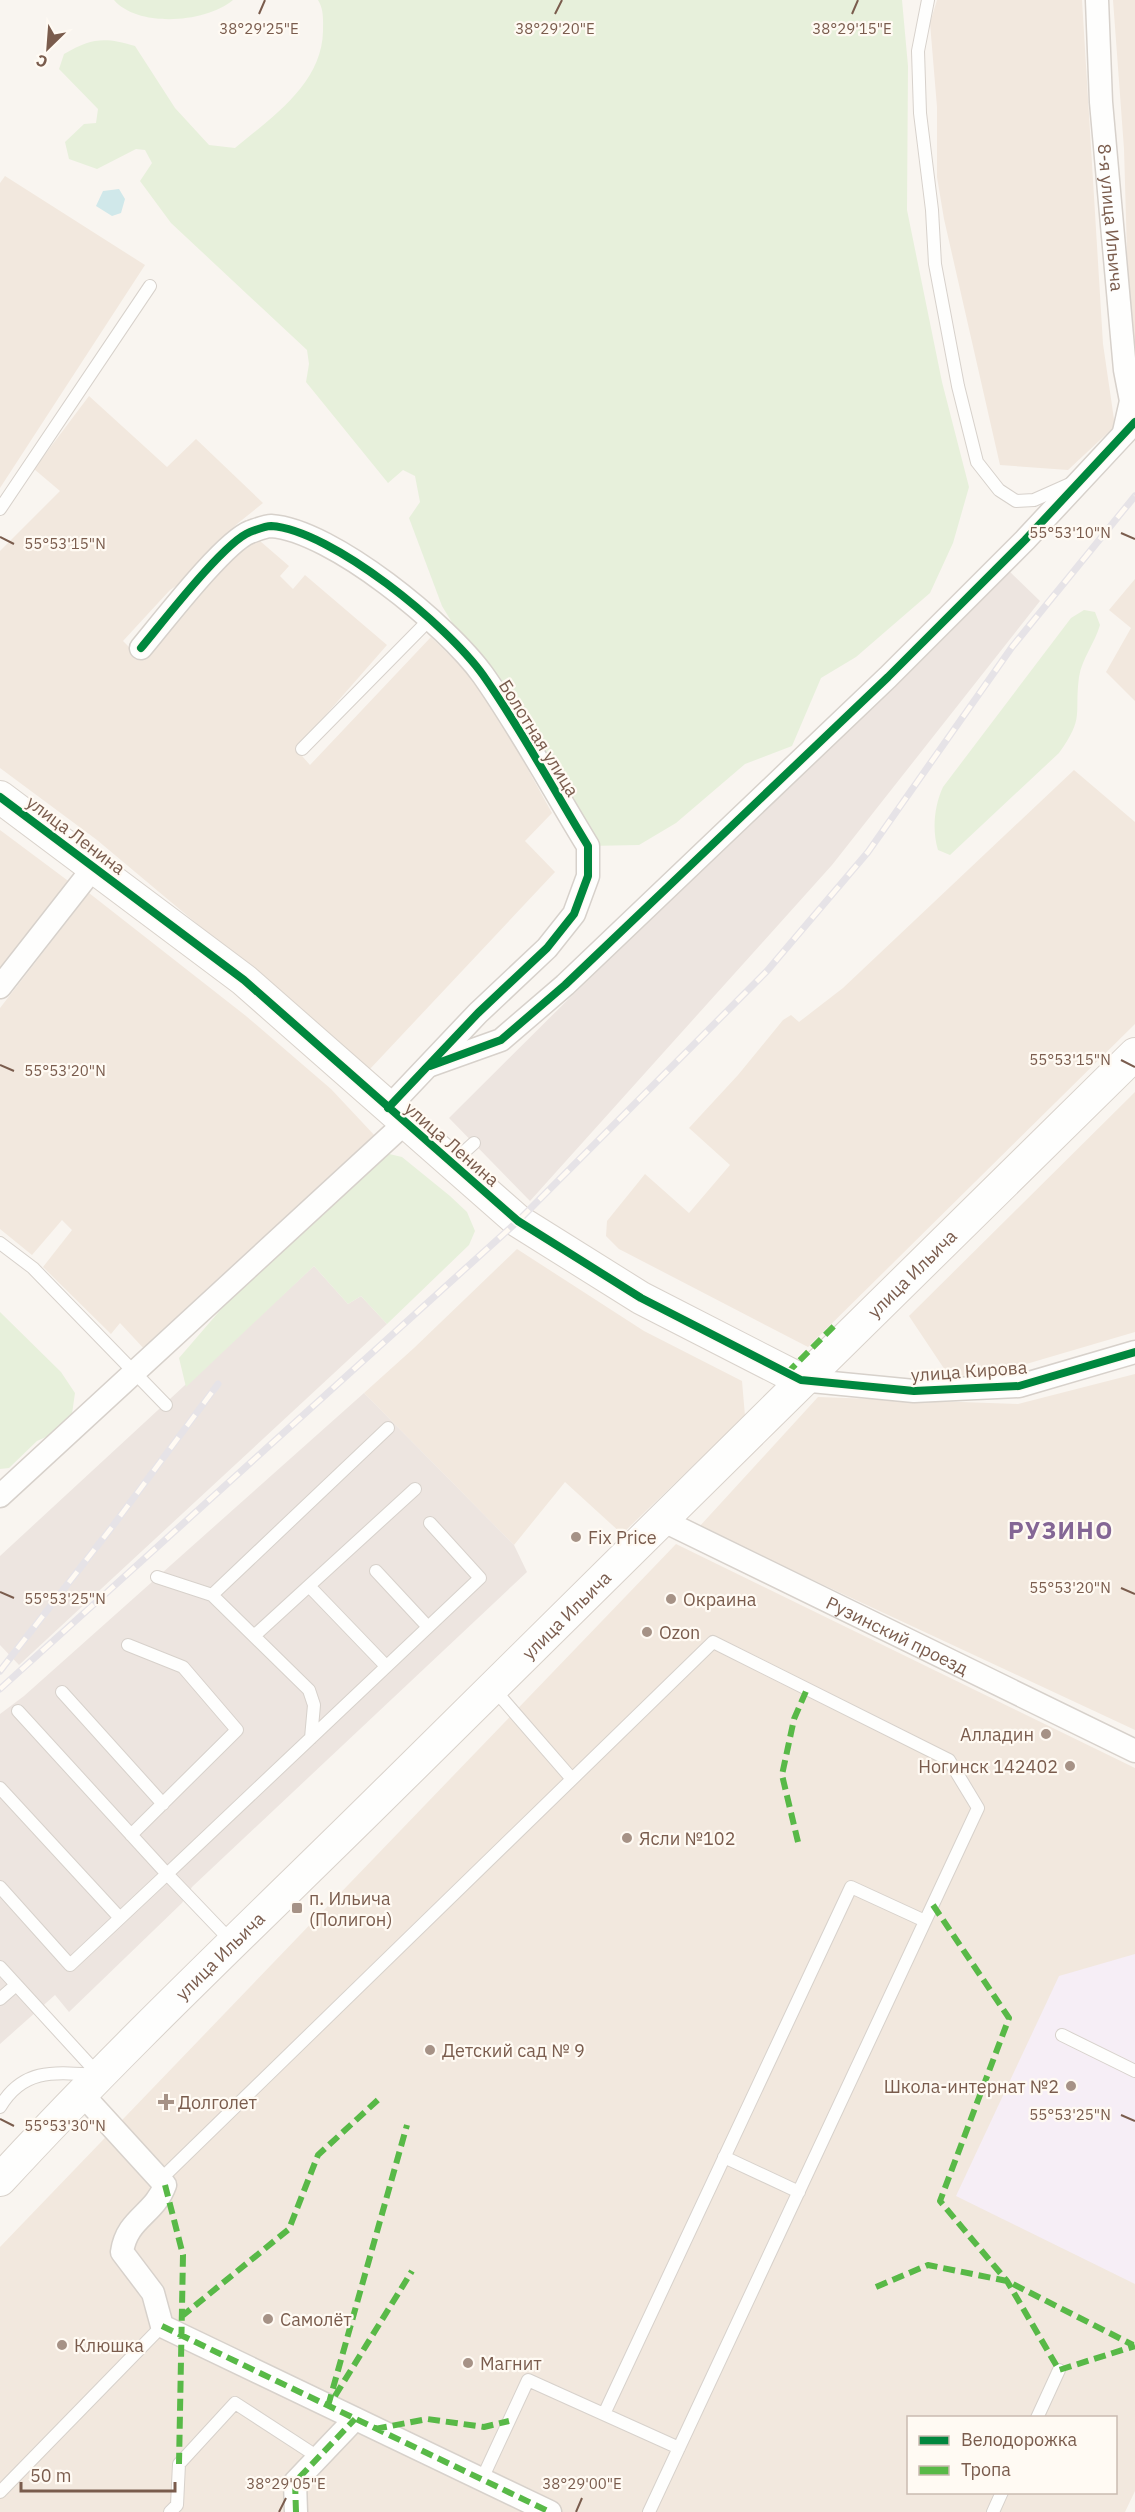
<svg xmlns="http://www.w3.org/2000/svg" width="1135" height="2512" font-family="'IBM Plex Sans',sans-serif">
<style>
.residential{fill:#f2e8de;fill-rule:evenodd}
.industrial{fill:#ede5e0}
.education{fill:#f6eef6}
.green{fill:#e7f0db}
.water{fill:#d0e8ea}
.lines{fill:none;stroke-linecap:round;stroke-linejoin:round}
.lane-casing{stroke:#d7d1cb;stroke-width:14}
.street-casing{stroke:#d7d1cb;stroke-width:25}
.secondary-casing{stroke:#d9d2cb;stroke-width:34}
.lane{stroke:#fefefd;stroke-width:12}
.street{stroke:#fefefd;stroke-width:22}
.secondary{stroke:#fefefd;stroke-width:32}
.rail-casing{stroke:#e6e3e7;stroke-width:7}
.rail{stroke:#fffaf3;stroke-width:4.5;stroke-dasharray:14;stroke-linecap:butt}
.quiet{stroke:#58b947;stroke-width:6;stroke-dasharray:12 6;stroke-linecap:butt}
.cycleway-casing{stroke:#fffaf3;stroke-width:11}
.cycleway{stroke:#00873e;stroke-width:8}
.ticks{fill:none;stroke:#7a5c4d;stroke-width:2}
.poi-dot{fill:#a69286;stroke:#fffaf3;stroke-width:2}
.labels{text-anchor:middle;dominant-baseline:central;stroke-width:4.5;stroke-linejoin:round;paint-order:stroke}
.street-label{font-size:18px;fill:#7a5c4d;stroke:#fffaf3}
.poi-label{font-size:18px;fill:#7a5c4d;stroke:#fffaf3;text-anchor:start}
.district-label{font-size:24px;font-weight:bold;letter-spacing:1.5px;fill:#846695;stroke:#fffaf3}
.ticks-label{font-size:15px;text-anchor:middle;fill:#7a5c4d;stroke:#fffaf3;stroke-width:4.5;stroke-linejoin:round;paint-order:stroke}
</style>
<rect width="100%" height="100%" fill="#f9f5f0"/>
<path class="residential" d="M 937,0 L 1082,0 L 1103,344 L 1115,426 L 1068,470 L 1000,465 L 944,219 L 937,177 L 937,107 L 930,23 Z
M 1113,0 L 1135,0 L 1135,360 L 1130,355 L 1124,149 Z
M 5,176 L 145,265 L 0,488 L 0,183 Z
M 89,396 L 167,467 L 196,439 L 263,503 L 237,524 L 182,582 L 170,590 L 123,641 L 141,659 L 241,546 L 260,541 L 289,566 L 280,576 L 293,589 L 305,575 L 387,645 L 296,749 L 310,765 L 431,637 L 483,688 L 552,813 L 525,841 L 555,872 L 370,1069 L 97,840 L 0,768 L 0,551 L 60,491 L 34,469 Z
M 1135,579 L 1135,701 L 1106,672 L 1131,628 L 1109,610 Z
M 1074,770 L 1135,822 L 1135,1024 L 808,1347 L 619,1249 L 606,1236 L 607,1221 L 645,1174 L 689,1213 L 730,1165 L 689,1128 L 738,1075 L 783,1020 L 791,1015 L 799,1022 L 843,988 Z
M 0,830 L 71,883 L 0,971 Z
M 89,893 L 246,1016 L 331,1089 L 377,1138 L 147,1352 L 120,1323 L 111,1334 L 43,1267 L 72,1230 L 62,1220 L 32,1255 L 0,1229 L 0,1008 Z
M 1135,1092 L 1135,1332 L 955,1385 L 909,1316 Z
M 517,1249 L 644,1331 L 742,1381 L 745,1416 L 622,1534 L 565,1482 L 514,1545 L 364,1393 L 414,1348 Z
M 1135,1374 L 1135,1730 L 699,1527 L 818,1397 L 1018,1404 Z
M 676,1544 L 1135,1768 L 1135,2491 L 1125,2512 L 0,2512 L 0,2247 ZM 908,2418 L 1116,2418 L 1116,2492 L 908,2492 Z"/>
<path class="industrial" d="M 1006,568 L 1040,601 L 832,865 L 530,1201 L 449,1118 L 659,909 L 774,799 L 811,767 Z
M 314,1266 L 348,1304 L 361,1296 L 387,1324 L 19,1665 L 0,1645 L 0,1556 Z
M 364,1393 L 514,1545 L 527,1572 L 192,1887 L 182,1903 L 69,2012 L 55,1995 L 0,2044 L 0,1714 L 24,1696 Z"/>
<path class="education" d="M 1135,1954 L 1135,2284 L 956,2196 L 1059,1976 Z"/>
<path class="green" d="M 114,0 L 233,0 C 206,23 138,28 114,0 Z
M 318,0 L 902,0 L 908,66 L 907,210 L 942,382 L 969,487 L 953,543 L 930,593 L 856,657 L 821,678 L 792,746 L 745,764 L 676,823 L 639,845 L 588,846 L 442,606 L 409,518 L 420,502 L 415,476 L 403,470 L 388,483 L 306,382 L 309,364 L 307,350 L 171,223 L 140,181 L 152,163 L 145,150 L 136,149 L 97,169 L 69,159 L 65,142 L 84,124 L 96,123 L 98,109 L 59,69 L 64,54 C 92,38 104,37 135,46 L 175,108 L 209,145 L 235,148 C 272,117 322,84 323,31 C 323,19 324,10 318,0 Z
M 1084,610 L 1095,612 L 1100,625 C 1095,643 1082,658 1079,677 C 1074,715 1085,717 1059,753 L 950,855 L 938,850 C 932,831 934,806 943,787 L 1071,618 Z
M 385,1153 L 402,1157 L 450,1196 L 467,1212 L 475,1231 L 469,1245 L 387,1324 L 361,1296 L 348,1304 L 314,1266 L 186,1387 L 179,1358 L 229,1300 Z
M 0,1312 L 61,1372 L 75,1393 L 72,1414 L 55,1433 L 37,1441 L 9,1468 L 0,1469 Z"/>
<path class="water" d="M 119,189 L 125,199 L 121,213 L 112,216 L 96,206 L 103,191 Z"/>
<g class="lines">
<defs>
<path id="lane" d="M 928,0 L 918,51 L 920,113 L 932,210 L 935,264 L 958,386 L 977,462 L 999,490 L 1016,501 L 1034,500 L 1070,484
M 0,509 L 150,286
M 302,749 L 429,620
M 452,1163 L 474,1143
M 0,1243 L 33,1268 L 166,1405
M 376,1571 L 428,1627
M 157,1577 L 212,1595 L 309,1690 L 314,1705 L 311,1738
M 309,1586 L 386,1666
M 212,1595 L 388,1428
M 254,1636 L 415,1489
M 128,1645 L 183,1667 L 237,1730 L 131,1835
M 493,1688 L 572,1779
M 62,1692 L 163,1804
M 0,1788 L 120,1918
M 0,1887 L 70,1965 L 167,1874 L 18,1711
M 233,1943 L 167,1874 L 480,1578 L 430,1523
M 0,1967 L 98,2074
M 0,1999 L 16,1985
M 1062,2035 L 1135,2071
M 0,2107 C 23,2068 55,2072 95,2075
M 724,2157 L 799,2192
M 160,2180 L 713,1642 L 949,1760 L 978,1808 L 649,2512
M 604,2414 L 851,1887 L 925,1921
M 1037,2418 L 1059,2370
M 482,2479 L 528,2380 L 679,2448
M 0,2492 L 162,2326
M 170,2512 L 177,2505 L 179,2464 L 235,2403 L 318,2457
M 993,2512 L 1002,2492"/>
<g id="street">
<path id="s1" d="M 1097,0 L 1101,102 L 1125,370 L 1131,401 L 1124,432"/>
<path d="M 141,648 C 162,623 224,542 250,532 C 256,530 265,526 271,526 C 332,530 448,626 483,675 C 521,729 553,789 588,846 L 588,876 L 574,914 L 547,948 L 478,1013 L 388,1108"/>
<path d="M 0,987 L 94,867"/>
<path d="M 431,1065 L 501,1040 L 565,985 L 888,677 L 1025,540 L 1135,422"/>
<path d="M 801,1380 L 914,1391 L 1019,1386 L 1135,1352"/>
<path d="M 0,1496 L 405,1123"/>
<path id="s2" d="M 662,1520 L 1135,1751"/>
<path d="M 81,2093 L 165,2185 C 154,2215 127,2218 122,2252 L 153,2293 L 162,2326 L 550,2512"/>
<path d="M 296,2512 L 295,2482 L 355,2419"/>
</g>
<g id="secondary">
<path d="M 0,797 L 244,980 L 518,1221 L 641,1298 L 801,1380"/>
<path id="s3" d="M 0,2180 C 127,2042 264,1914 397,1782 C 643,1539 888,1296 1135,1054"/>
</g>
</defs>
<use href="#lane" class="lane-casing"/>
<use href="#street" class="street-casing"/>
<use href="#secondary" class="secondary-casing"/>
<use href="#lane" class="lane"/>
<use href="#street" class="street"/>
<use href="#secondary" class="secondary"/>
<defs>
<path id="rail" d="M 0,1671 L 112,1527 L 218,1384
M 0,1689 L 518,1221 L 767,971 L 868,852 L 1012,647 L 1135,496"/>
</defs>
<use href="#rail" class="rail-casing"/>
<use href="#rail" class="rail"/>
<path class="quiet" d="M 787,1373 L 835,1325
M 798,1842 L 782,1775 L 794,1719 L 807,1689
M 933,1905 L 1009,2018 L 940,2201 L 1007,2281 L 1059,2370 L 1135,2346
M 165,2185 L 183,2255 L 179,2464
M 876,2287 L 928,2265 L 1007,2281 L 1133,2345
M 181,2317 L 289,2229 L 318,2155 L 380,2098
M 162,2326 L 550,2512
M 335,2396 L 412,2271
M 328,2406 L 407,2125
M 375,2429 L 427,2419 L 484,2427 L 509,2421
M 296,2512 L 295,2482 L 355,2419"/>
<defs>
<path id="cycleway" d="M 141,648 C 162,623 224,542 250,532 C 256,530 265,526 271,526 C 332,530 448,626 483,675 C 521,729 553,789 588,846 L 588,876 L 574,914 L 547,948 L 478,1013 L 388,1108
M 0,797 L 244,980 L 518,1221 L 641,1298 L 801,1380 L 914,1391 L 1019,1386 L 1135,1352
M 430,1066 L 501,1040 L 565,985 L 888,677 L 1025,540 L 1135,422"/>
</defs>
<use href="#cycleway" class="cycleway-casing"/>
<use href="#cycleway" class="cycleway"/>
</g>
<path class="ticks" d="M 259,14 L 265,0M 555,14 L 562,0M 852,14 L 858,0M 1121,533 L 1135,539M 0,537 L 14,544M 1121,1060 L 1135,1067M 0,1065 L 14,1071M 1121,1588 L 1135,1594M 0,1592 L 14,1598M 1121,2115 L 1135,2121M 0,2119 L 14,2126M 279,2512 L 286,2498M 576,2512 L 582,2498"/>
<g class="poi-dot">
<circle cx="576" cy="1537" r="6"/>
<circle cx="671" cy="1599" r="6"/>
<circle cx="647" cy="1632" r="6"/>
<circle cx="1046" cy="1734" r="6"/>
<circle cx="1070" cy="1766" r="6"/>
<circle cx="627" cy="1838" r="6"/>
<rect x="291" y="1902" width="12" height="12" rx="3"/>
<circle cx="430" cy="2050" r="6"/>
<circle cx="1071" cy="2086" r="6"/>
<path d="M163 2093h6v6h6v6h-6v6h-6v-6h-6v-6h6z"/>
<circle cx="268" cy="2319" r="6"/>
<circle cx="62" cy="2345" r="6"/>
<circle cx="468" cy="2363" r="6"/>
</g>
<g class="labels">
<g class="street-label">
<text stroke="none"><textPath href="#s1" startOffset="218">8-я улица Ильича</textPath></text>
<text transform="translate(539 738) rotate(58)">Болотная улица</text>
<text transform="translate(76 835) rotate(37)">улица Ленина</text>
<text transform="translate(452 1144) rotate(41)">улица Ленина</text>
<text stroke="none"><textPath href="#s3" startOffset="1286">улица Ильича</textPath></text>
<text transform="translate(969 1371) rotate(-4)">улица Кирова</text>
<text stroke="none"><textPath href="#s3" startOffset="800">улица Ильича</textPath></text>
<text stroke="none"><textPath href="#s2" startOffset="262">Рузинский проезд</textPath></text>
<text stroke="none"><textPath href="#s3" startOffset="314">улица Ильича</textPath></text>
</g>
<g class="poi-label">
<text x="588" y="1537">Fix Price</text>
<text x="683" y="1599">Окраина</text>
<text x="659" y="1632">Ozon</text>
<text x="1034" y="1734" text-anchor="end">Алладин</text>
<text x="1058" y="1766" text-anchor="end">Ногинск 142402</text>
<text x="639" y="1838">Ясли №102</text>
<text x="309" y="1898">п. Ильича<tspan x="309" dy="21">(Полигон)</tspan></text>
<text x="442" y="2050">Детский сад № 9</text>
<text x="1059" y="2086" text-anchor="end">Школа-интернат №2</text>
<text x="178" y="2102">Долголет</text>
<text x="280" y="2319">Самолёт</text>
<text x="74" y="2345">Клюшка</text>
<text x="480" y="2363">Магнит</text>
</g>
<g class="district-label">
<text x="1061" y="1530">РУЗИНО</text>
</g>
</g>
<g class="ticks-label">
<text x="259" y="34">38°29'25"E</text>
<text x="852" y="34">38°29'15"E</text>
<text x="555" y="34">38°29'20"E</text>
<text x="1070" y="538">55°53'10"N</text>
<text x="65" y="549">55°53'15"N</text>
<text x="1070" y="1065">55°53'15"N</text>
<text x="65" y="1076">55°53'20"N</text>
<text x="1070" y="1593">55°53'20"N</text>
<text x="65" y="1604">55°53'25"N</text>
<text x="1070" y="2120">55°53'25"N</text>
<text x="65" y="2131">55°53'30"N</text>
<text x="286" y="2489">38°29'05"E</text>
<text x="582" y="2489">38°29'00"E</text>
</g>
<rect x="907" y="2416" width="210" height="78" fill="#fffaf3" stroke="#cabbb1" stroke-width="1.5"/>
<rect x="919" y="2436" width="30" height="9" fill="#00873e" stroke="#cabbb1" stroke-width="1.5"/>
<text x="961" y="2446" font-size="18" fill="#7a5c4d">Велодорожка</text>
<rect x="919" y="2466" width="30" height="9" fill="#58b947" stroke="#cabbb1" stroke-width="1.5"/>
<text x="961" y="2476" font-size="18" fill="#7a5c4d">Тропа</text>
<g transform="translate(48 48) rotate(205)" stroke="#fffaf3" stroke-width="4.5" paint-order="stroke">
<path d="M0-4.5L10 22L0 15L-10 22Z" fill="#7a5c4d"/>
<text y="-9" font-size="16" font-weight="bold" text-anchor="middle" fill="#7a5c4d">С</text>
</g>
<path d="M21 2482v9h154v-9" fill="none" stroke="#7a5c4d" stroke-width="3"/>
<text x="30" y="2482" font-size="18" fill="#7a5c4d" stroke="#fffaf3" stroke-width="4.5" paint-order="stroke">50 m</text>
</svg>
